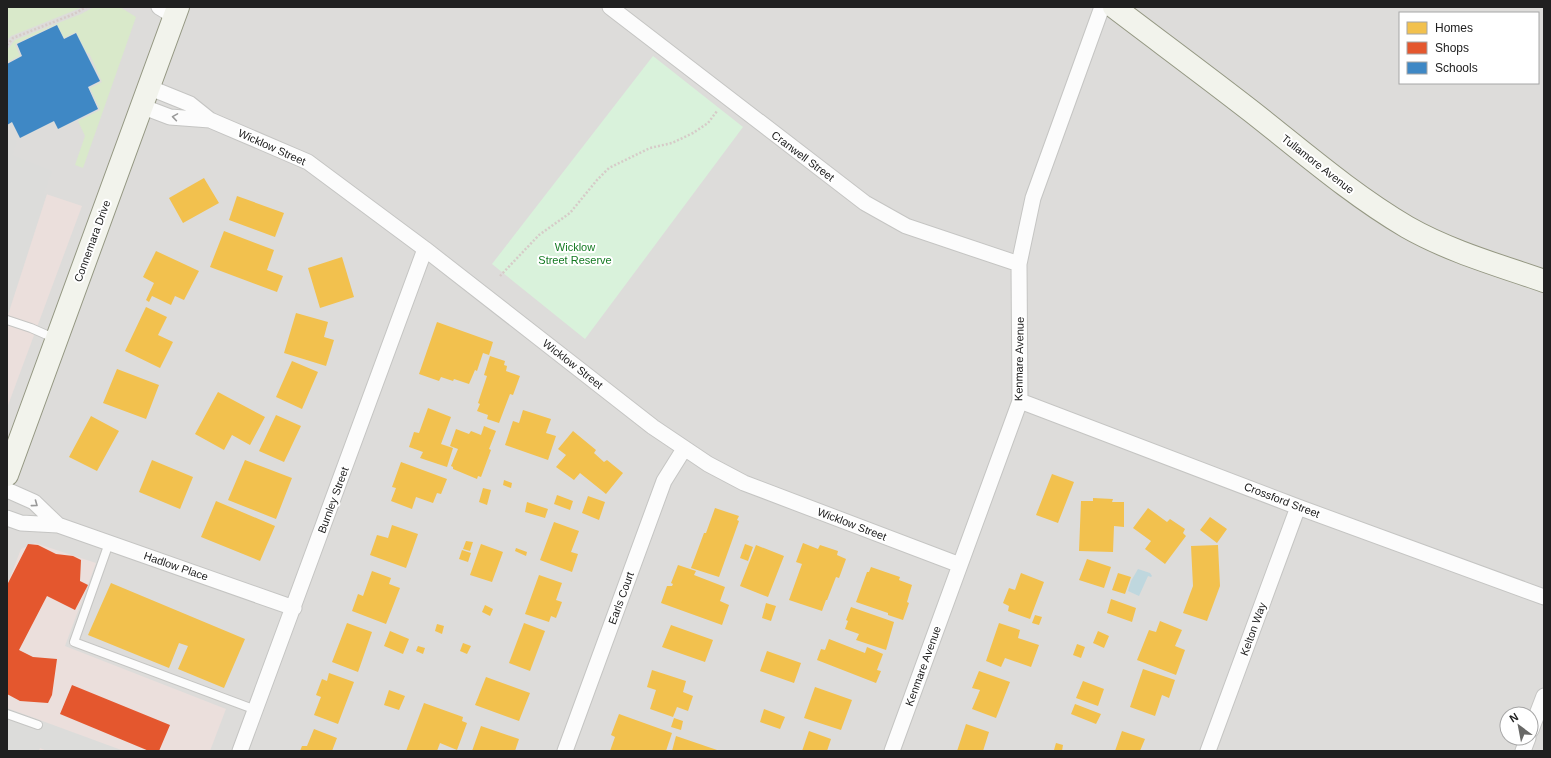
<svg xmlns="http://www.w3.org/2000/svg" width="1551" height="758" font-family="Arial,sans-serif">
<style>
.residential{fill:#dddcda;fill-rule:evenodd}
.commercial{fill:#ebdfdc}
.religious{fill:#dcdcda}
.grass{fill:#d9e9ca}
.park{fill:#d9f2db}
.water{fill:#bfd7de}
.homes{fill:#f2c14e}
.shops{fill:#e4572e}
.schools{fill:#3f88c5}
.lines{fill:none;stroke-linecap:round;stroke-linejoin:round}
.lane-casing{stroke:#c5c5c3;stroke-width:10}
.street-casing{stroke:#c5c5c3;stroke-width:17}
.secondary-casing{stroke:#949782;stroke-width:24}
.path{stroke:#d6cbc8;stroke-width:2.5;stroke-dasharray:2 2;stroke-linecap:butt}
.lane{stroke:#fcfcfc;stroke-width:8}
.street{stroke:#fcfcfc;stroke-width:15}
.secondary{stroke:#f2f3ec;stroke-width:22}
.oneway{stroke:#999}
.labels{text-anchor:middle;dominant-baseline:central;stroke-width:4;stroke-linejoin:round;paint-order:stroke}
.street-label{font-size:11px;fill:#202020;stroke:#fff}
.park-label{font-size:11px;fill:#147922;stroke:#fff}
</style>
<rect width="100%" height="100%" fill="#eeede9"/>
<path class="residential" d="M 7,7 L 1544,7 L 1544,751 L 7,751 ZM 1400,13 L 1538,13 L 1538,83 L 1400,83 ZM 1507,714 L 1531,714 L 1531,738 L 1507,738 Z"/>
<path class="commercial" d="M 7,181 L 82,206 L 7,408 Z
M 35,543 L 96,563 L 65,646 L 226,709 L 210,751 L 7,751 L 7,585 L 21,549 Z"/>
<path class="religious" d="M 7,139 L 8,141 L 12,139 L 17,141 L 12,155 L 52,171 L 44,193 L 47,194 L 7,318 Z
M 7,708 L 124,751 L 47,751 L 40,748 L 39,751 L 7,751 Z"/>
<path class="grass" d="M 7,7 L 83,7 L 11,36 L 7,40 Z
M 94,7 L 120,7 L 136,17 L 83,168 L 75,165 L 85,136 L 78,121 L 100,110 L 90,88 L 102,82 L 89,53 L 87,53 L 76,32 L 64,38 L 57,24 L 15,44 L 20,56 L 7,62 L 7,50 L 15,40 L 81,14 Z"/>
<path class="park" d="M 653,56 L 743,127 L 585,339 L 492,264 Z"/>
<path class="water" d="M 1138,569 L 1150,573 L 1152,576 L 1151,577 L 1148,576 L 1139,596 L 1128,591 L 1131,581 Z"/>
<path class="homes" d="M 204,178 L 219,203 L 183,223 L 169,198 Z
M 237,196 L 284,213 L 275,237 L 229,220 Z
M 224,231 L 274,250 L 267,270 L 283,276 L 277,292 L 210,267 Z
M 156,251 L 199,271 L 184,300 L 175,296 L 171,305 L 152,296 L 149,302 L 146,300 L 154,283 L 143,277 Z
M 342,257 L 354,297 L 320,308 L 308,268 Z
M 146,307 L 167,317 L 158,335 L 173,342 L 160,368 L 125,351 Z
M 296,313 L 328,322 L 324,337 L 334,340 L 326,366 L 284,353 Z
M 437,322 L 493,342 L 489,355 L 483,353 L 477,371 L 475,370 L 469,384 L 454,379 L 453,381 L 441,377 L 439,381 L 419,374 Z
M 490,356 L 505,361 L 504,365 L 507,366 L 506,371 L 520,376 L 513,395 L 510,394 L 499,423 L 487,419 L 488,415 L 477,411 L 480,404 L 478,403 L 487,376 L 484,375 Z
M 292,361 L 318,372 L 302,409 L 276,397 Z
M 117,369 L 159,385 L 146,419 L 103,403 Z
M 218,392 L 265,417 L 250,445 L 232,435 L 224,450 L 195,434 Z
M 428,408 L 451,417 L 441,444 L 453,448 L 447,467 L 420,458 L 423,452 L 409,447 L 414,432 L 419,433 Z
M 523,410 L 551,419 L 546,433 L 556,436 L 548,460 L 505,445 L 513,421 L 519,423 Z
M 276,415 L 301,426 L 284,462 L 259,451 Z
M 91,416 L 119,431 L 97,471 L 69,457 Z
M 484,426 L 496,431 L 489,449 L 491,450 L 481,477 L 478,476 L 477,479 L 453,469 L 453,467 L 451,466 L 458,449 L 450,446 L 456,429 L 469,434 L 471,431 L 481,435 Z
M 573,431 L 596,450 L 594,453 L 604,462 L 607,460 L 623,473 L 606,494 L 580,473 L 574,480 L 556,467 L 566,455 L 558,449 Z
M 152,460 L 193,477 L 180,509 L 139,492 Z
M 245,460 L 292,478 L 276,519 L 228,500 Z
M 401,462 L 447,479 L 441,494 L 437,493 L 433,503 L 416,497 L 412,509 L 391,501 L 396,488 L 392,487 Z
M 1052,474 L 1074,482 L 1058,523 L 1036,515 Z
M 504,480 L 512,483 L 511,488 L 503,485 Z
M 483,488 L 491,490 L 487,505 L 479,502 Z
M 557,495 L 573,501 L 570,510 L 554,504 Z
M 588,496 L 605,502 L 599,520 L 582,513 Z
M 1093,498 L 1113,499 L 1112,502 L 1124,502 L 1124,527 L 1114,526 L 1113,552 L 1079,551 L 1081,501 L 1093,501 Z
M 216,501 L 275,526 L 260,561 L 201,537 Z
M 527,502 L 548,509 L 545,518 L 525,512 Z
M 715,508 L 739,516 L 737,520 L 739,521 L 719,577 L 691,568 L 704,533 L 706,533 Z
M 1148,508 L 1167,522 L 1170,519 L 1185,529 L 1183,533 L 1186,536 L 1165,564 L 1145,549 L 1151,541 L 1133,528 Z
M 1210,517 L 1227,529 L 1217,543 L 1200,530 Z
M 554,522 L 579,531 L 571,552 L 578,554 L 572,572 L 540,560 Z
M 392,525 L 418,534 L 406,568 L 370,555 L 377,535 L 388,538 Z
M 466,541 L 473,542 L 470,551 L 463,549 Z
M 803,543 L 818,549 L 820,545 L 838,551 L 837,555 L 846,559 L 839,578 L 836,577 L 827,600 L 826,600 L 822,611 L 789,600 L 802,564 L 796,562 Z
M 481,544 L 503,552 L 492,582 L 470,575 Z
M 745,544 L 753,547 L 748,561 L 740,558 Z
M 756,545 L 784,556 L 768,597 L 740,586 Z
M 1218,545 L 1220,586 L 1207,621 L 1183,613 L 1193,586 L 1191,546 Z
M 516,548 L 527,552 L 526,556 L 515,551 Z
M 462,550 L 471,553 L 468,562 L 459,559 Z
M 1087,559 L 1111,567 L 1104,588 L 1079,580 Z
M 678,565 L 696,571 L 694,575 L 725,587 L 720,601 L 729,605 L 722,625 L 661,603 L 667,586 L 672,586 L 673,584 L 671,583 Z
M 871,567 L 900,577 L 899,580 L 912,585 L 907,602 L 909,603 L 903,620 L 888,615 L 888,613 L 856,602 L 867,572 L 869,572 Z
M 372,571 L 391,578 L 389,584 L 400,588 L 386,624 L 352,611 L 358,594 L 363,596 Z
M 1021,573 L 1044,582 L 1030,619 L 1008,611 L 1009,606 L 1003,603 L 1009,588 L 1015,590 Z
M 1118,573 L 1131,577 L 1125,594 L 1112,590 Z
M 539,575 L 562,583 L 556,600 L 562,602 L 556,618 L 551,616 L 549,622 L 525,614 Z
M 111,583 L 245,639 L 224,688 L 178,669 L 188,646 L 179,643 L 169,668 L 88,635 Z
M 1111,599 L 1136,608 L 1132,622 L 1107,613 Z
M 766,603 L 776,606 L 771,621 L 762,618 Z
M 485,605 L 493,609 L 490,616 L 482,612 Z
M 851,607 L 894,622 L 886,650 L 856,640 L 859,634 L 845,629 L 848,621 L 846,620 Z
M 1035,615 L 1042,617 L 1039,625 L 1032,623 Z
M 1160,621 L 1182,630 L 1175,646 L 1185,650 L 1176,675 L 1137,660 L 1149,630 L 1156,632 Z
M 347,623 L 372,632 L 358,672 L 332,662 Z
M 524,623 L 545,631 L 530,671 L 509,663 Z
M 999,623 L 1020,630 L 1018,638 L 1039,645 L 1031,667 L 1005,658 L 1001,667 L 986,661 Z
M 437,624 L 444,626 L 442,634 L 435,631 Z
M 671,625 L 713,640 L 705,662 L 662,647 Z
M 390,631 L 409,639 L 403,654 L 384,646 Z
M 1098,631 L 1109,636 L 1104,648 L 1093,643 Z
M 829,639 L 865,653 L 867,647 L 883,654 L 877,670 L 881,671 L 876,683 L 817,660 L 821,649 L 825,650 Z
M 463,643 L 471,646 L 467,654 L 460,651 Z
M 1077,644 L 1085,647 L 1081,658 L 1073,655 Z
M 418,646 L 425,648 L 423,654 L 416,651 Z
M 767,651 L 801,663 L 794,683 L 760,671 Z
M 1143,669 L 1175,680 L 1169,698 L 1162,695 L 1155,716 L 1130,707 Z
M 652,670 L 686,681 L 683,692 L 693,696 L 688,711 L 677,707 L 673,717 L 650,709 L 656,690 L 647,687 Z
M 979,671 L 1010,682 L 996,718 L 972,709 L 980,690 L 972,688 Z
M 329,673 L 354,682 L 338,724 L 314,715 L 321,697 L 316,695 L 322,679 L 327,681 Z
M 486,677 L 530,693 L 519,721 L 475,705 Z
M 1083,681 L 1104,689 L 1098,706 L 1076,698 Z
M 815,687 L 852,700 L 841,730 L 804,718 Z
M 389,690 L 405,696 L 399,710 L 384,705 Z
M 424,703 L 463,717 L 462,721 L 467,723 L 457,750 L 440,743 L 437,751 L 406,751 Z
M 1075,704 L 1101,714 L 1096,724 L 1071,714 Z
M 764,709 L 785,717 L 780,729 L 760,722 Z
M 619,714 L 672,733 L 666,751 L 610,751 L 615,737 L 611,735 Z
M 674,718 L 683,721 L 681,730 L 671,727 Z
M 966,724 L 989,732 L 983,751 L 957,751 Z
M 481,726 L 519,739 L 515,751 L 472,751 Z
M 314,729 L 337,738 L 332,751 L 300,751 L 302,746 L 307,746 Z
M 809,731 L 831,739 L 827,751 L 802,751 Z
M 1122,731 L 1145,739 L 1140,751 L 1115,751 Z
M 676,736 L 720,751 L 672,751 Z
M 1056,743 L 1063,745 L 1062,751 L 1054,750 Z"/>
<path class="shops" d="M 28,544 L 38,545 L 56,554 L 73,556 L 81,560 L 80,581 L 88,585 L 75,610 L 47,596 L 19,650 L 33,657 L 57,659 L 52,695 L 48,703 L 20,701 L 7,694 L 7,585 Z
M 72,685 L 170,725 L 159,751 L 149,751 L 60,714 Z"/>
<path class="schools" d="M 57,25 L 64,39 L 76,33 L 100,81 L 88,87 L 98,109 L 58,129 L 54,121 L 20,138 L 12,122 L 7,125 L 7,64 L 22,56 L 17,44 Z"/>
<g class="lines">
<defs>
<path id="lane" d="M 7,320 L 31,328 L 56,339
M 109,543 L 74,642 L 256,710
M 7,714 L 38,725"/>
<path id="street" d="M 159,7 L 174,16
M 610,7 L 865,203 L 906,226 L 1019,264
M 148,87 L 190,104 L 210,120 L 308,162 L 425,249 L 653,427 L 708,464 L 744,483 L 960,565
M 141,106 L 170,117 L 210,120
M 1020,401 L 1298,507 L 1544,597
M 7,490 L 34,502 L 58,525
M 7,518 L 21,523 L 58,525 L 294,608
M 1531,730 L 1544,696
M 240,751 L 425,249
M 565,751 L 664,481 L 684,449
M 892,751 L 1020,401 L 1019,264 L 1033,198 L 1102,7
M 1208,751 L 1298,507
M 1523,751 L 1528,738"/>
<path id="secondary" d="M 1114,7 C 1160,42 1206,76 1251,111 C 1302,151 1351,194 1407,227 C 1449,251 1498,265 1544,281
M 7,475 L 178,7"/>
</defs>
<use href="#lane" class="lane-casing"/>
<use href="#street" class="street-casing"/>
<use href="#secondary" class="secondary-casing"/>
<path class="path" d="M 7,45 L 13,38 L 74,14 L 86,7
M 500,276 L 539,235 L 570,213 L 597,180 L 609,168 L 650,148 L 672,143 L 693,133 L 708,123 L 717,111"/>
<use href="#lane" class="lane"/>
<use href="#street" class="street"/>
<use href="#secondary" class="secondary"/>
</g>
<defs><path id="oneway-chevron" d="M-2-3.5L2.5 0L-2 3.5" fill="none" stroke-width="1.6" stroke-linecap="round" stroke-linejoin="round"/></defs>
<g class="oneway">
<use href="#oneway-chevron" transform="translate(175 117) rotate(-171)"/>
<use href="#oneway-chevron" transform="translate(35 504) rotate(36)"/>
</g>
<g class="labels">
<g class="street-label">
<text transform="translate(272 147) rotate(24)">Wicklow Street</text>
<text transform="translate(803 156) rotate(37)">Cranwell Street</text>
<text transform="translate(1318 164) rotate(38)">Tullamore Avenue</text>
<text transform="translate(92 241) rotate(-70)">Connemara Drive</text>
<text transform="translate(1019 359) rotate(-89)">Kenmare Avenue</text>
<text transform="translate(573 364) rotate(38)">Wicklow Street</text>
<text transform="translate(333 500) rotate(-70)">Burnley Street</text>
<text transform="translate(1282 500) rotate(21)">Crossford Street</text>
<text transform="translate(852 524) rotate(21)">Wicklow Street</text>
<text transform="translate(176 566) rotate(19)">Hadlow Place</text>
<text transform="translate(621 598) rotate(-70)">Earls Court</text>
<text transform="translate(1253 629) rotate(-70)">Kelton Way</text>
<text transform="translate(923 666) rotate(-70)">Kenmare Avenue</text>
</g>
<g class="park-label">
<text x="575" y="247">Wicklow<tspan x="575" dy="13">Street Reserve</tspan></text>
</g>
</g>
<rect width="1551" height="758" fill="none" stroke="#202020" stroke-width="16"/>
<rect x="1399" y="12" width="140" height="72" fill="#ffffff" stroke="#a6a6a6"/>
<rect x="1407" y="22" width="20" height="12" fill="#f2c14e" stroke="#a6a6a6"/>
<text x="1435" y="32" font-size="12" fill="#202020">Homes</text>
<rect x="1407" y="42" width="20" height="12" fill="#e4572e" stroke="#a6a6a6"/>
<text x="1435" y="52" font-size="12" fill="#202020">Shops</text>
<rect x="1407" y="62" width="20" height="12" fill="#3f88c5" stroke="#a6a6a6"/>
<text x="1435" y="72" font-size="12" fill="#202020">Schools</text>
<g transform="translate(1519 726) rotate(328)"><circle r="19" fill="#ffffff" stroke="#a6a6a6"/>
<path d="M0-3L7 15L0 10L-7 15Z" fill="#686866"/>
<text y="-6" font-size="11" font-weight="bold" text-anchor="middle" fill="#202020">N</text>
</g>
</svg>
